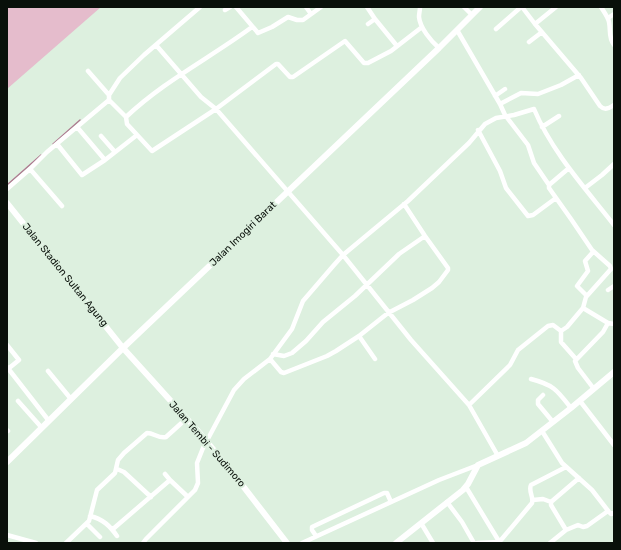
<svg xmlns="http://www.w3.org/2000/svg" width="621" height="550" font-family="Rubik,sans-serif">
<style>
.green{fill:#e5bccc}
.lines{fill:none;stroke-linecap:round;stroke-linejoin:round}
.stream{stroke:#ae7c91;stroke-width:1.5}
.street{stroke:#fff;stroke-width:4.5}
.secondary{stroke:#fff;stroke-width:6}
.labels{text-anchor:middle;dominant-baseline:central;stroke-width:4;stroke-linejoin:round;paint-order:stroke}
.street-label{font-size:10px;fill:#09100a;stroke:#ddf0df}
</style>
<rect width="100%" height="100%" fill="#ddf0df"/>
<path class="green" d="M 7,7 L 101,7 L 7,89 Z"/>
<g class="lines">
<path class="stream" d="M 53,144 L 80,120
M 7,185 L 41,155"/>
<path class="street" d="M 236,7 L 258,33 L 272,27 L 288,17 L 297,20 L 303,20 L 321,7
M 306,7 L 311,14
M 367,7 L 375,19
M 420,7 C 420,11 419,13 419,17 C 420,28 431,41 439,48
M 464,7 L 472,15
M 522,7 L 535,24 L 581,78 L 600,106 C 605,111 609,108 614,105
M 601,7 C 604,12 608,17 609,22 C 611,31 608,37 614,45
M 225,10 L 230,7
M 608,18 L 614,14
M 368,24 L 375,19 L 397,46
M 535,24 L 556,7
M 496,29 L 521,7
M 457,30 L 500,104 L 505,115 L 528,145 L 534,163 L 549,185
M 529,42 L 542,32
M 156,45 L 201,97 L 216,109 L 343,255 L 411,340 L 469,405 L 498,456
M 88,71 L 109,95
M 495,96 L 505,89
M 109,100 L 126,117 L 127,124 L 152,151 L 216,109 L 276,64 L 278,64 L 290,77 L 293,77 L 345,41 L 364,63 L 368,63 L 391,51 L 422,27
M 500,104 L 521,93 L 538,94 L 561,85 L 579,75
M 126,117 C 164,81 210,58 252,27
M 77,127 L 105,160
M 542,127 L 559,116
M 478,130 L 500,171 L 506,188 L 528,216 L 533,215 L 556,198
M 101,136 L 115,152
M 57,144 L 82,175 L 105,160 L 137,135
M 30,169 L 62,206
M 585,188 L 602,175 L 614,164
M 7,189 L 30,169 L 47,152 L 109,100 L 109,95 L 120,78 L 144,55 L 200,7
M 608,290 L 614,286
M 587,296 L 577,286 L 588,271 L 585,261 L 593,252
M 583,308 L 608,323 L 614,324
M 561,331 L 561,342 L 576,359
M 359,336 L 375,359
M 7,345 L 19,360 L 8,369
M 273,354 L 284,356 L 292,353 L 306,341 L 323,322 L 355,296 L 399,254 L 425,236
M 270,359 L 281,372 L 284,373 L 327,356 L 336,351 L 359,336 L 388,313 L 413,300 L 432,288 L 439,282 L 448,270 L 448,268 L 425,236 L 404,204
M 7,367 L 49,421
M 48,371 L 71,399
M 531,379 C 554,385 557,390 571,408
M 594,389 L 578,368 L 575,361 L 603,332 L 608,323
M 543,395 L 538,400 L 538,404 L 553,422
M 18,401 L 42,428
M 580,401 L 614,445
M 469,405 L 510,365 L 518,350 L 548,326 L 553,325 L 561,331 L 567,327 L 583,308 L 586,297 L 611,269 L 610,266 L 592,250 L 571,219 L 549,188 L 549,185 L 569,168
M 7,430 L 8,431
M 542,431 L 562,463 L 592,490 L 609,512 L 611,514 L 614,513
M 117,469 L 124,472 L 151,497
M 165,474 L 170,480
M 466,487 L 500,543
M 533,500 L 543,499 L 551,502
M 447,502 L 462,522 L 474,543
M 90,516 C 103,519 110,526 117,536
M 421,523 L 433,543
M 87,524 L 100,537
M 113,529 L 170,480 L 188,497
M 566,530 L 578,525 L 583,527 L 587,526 L 608,511
M 7,535 L 36,543
M 316,536 L 312,530 L 312,527 L 384,493 L 387,493 L 391,502
M 66,543 L 89,521 L 97,490 L 115,473 L 118,460 L 124,453 L 147,433 C 154,433 159,439 166,437 L 186,419
M 143,543 L 146,539 L 195,490 L 198,483 L 197,463 L 203,448 L 234,390 L 244,379 L 270,359 L 292,329 L 303,301 L 334,265 L 343,255 L 408,201 L 469,143 L 485,124 L 496,118 L 514,115 L 534,109 C 552,152 585,188 614,225
M 302,543 L 439,480 L 478,465
M 477,543 L 499,542 L 501,540 L 532,503 C 534,497 528,491 531,485 L 566,467
M 550,543 L 566,530 L 551,505 L 551,502 L 579,478"/>
<path class="secondary" d="M 7,203 L 123,348 L 197,430 L 236,477 L 287,543
M 7,462 L 123,348 L 439,48 L 480,7
M 396,543 L 463,490 L 468,484 L 478,465 L 526,443 L 571,408 L 614,372"/>
</g>
<g class="labels">
<g class="street-label">
<text transform="translate(243 234) rotate(-44)">Jalan Imogiri Barat</text>
<text transform="translate(65 275) rotate(51)">Jalan Stadion Sultan Agung</text>
<text transform="translate(207 444) rotate(49)">Jalan Tembi - Sudimoro</text>
</g>
</g>
<rect width="621" height="550" fill="none" stroke="#09100a" stroke-width="16"/>
</svg>
